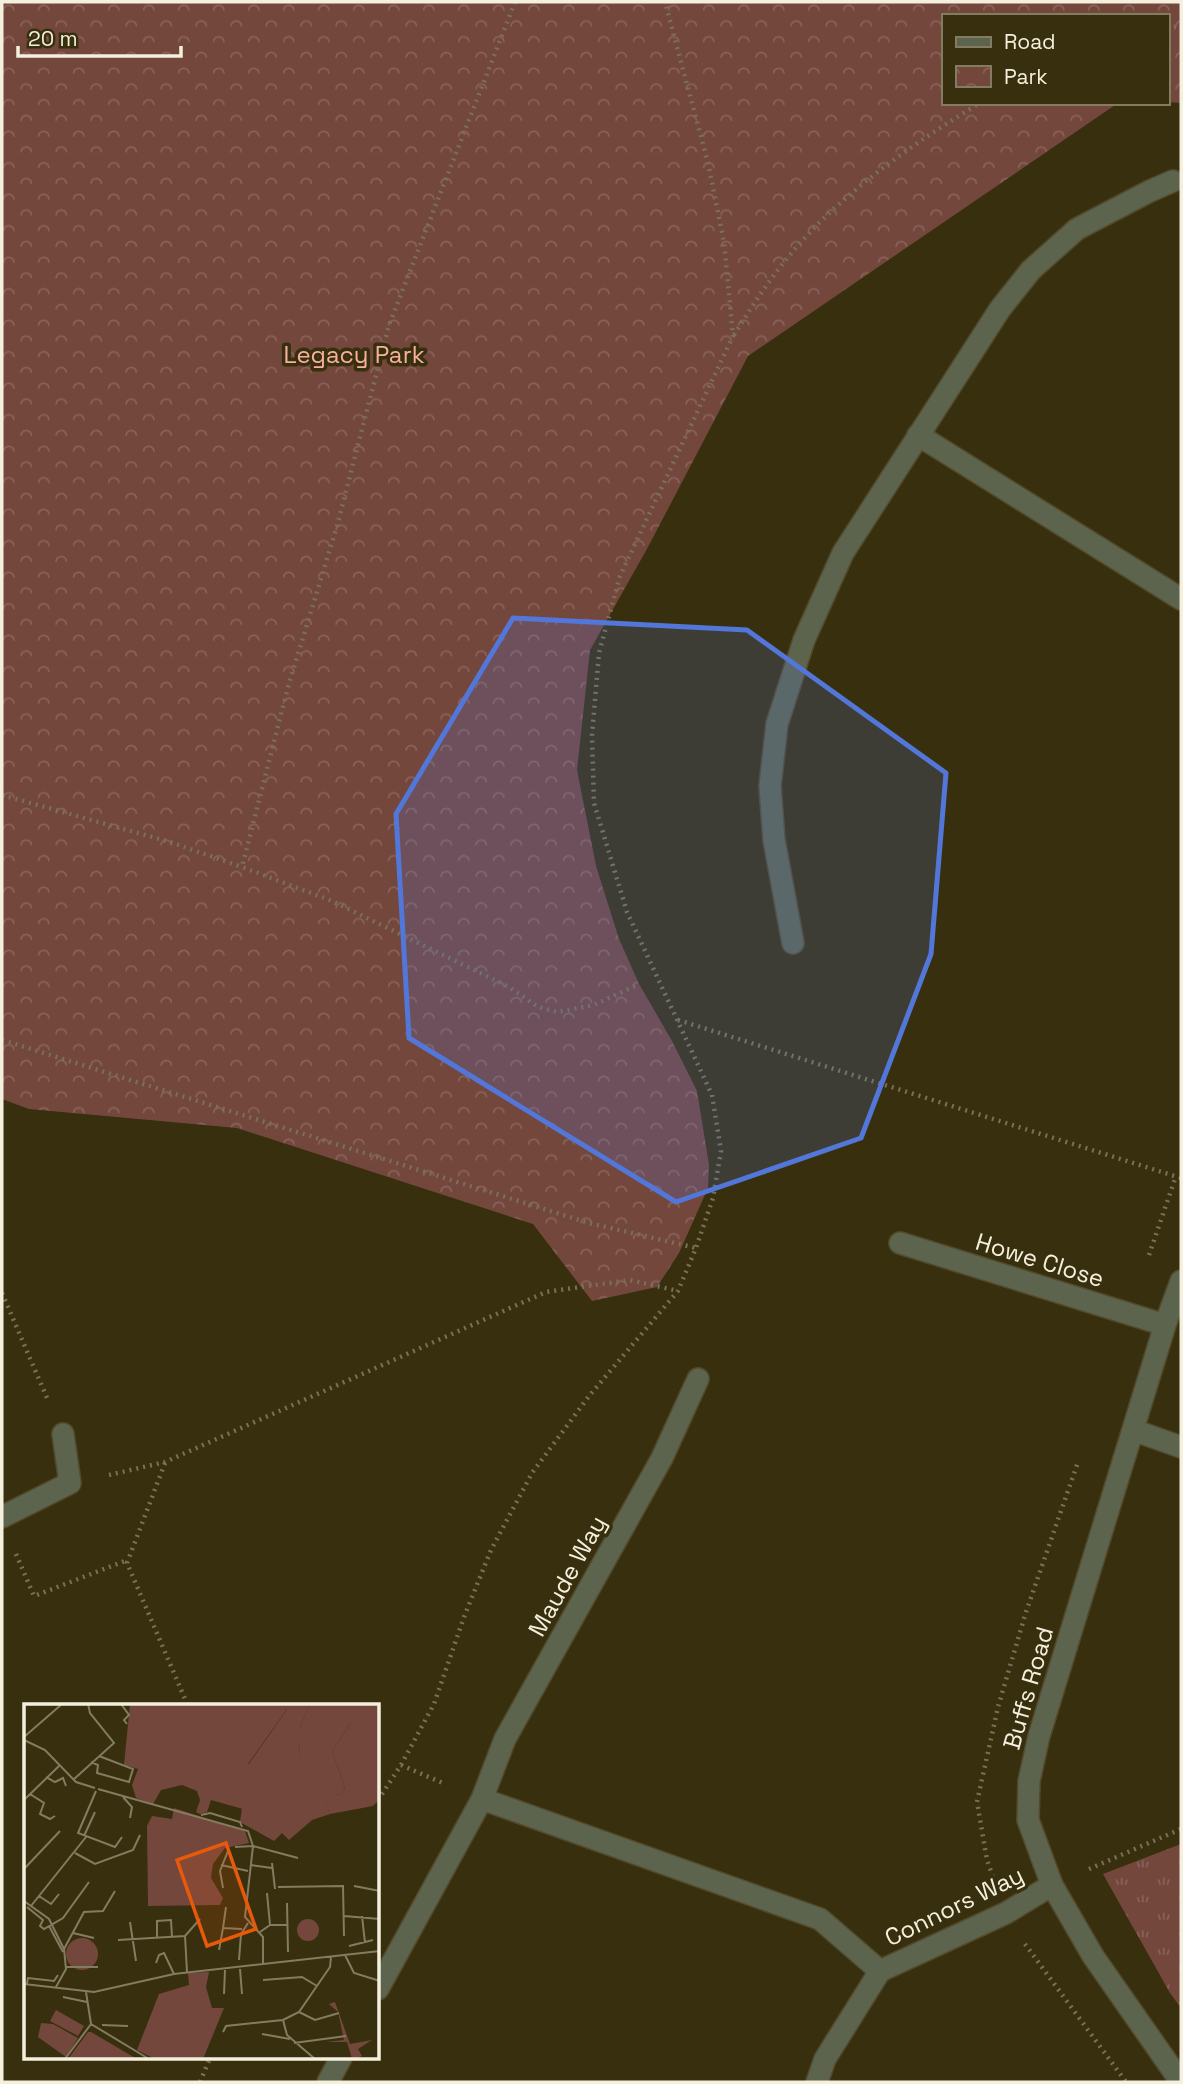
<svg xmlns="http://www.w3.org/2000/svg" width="1183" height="2084" font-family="'Space Grotesk',sans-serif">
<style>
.grass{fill:url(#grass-tufts)}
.park{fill:url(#park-crowns)}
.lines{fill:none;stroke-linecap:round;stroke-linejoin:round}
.minor-casing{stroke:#524a2b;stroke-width:24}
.path{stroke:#797156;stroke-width:4.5;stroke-dasharray:2 5;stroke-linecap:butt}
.minor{stroke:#5d644e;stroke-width:21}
.marked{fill:#5376d9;fill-opacity:0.2;stroke:#5376d9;stroke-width:5;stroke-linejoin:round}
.labels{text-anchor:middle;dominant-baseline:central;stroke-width:7;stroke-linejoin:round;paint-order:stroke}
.park-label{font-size:24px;fill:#f7b09f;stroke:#382f0e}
.street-label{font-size:24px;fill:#f5efdd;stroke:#382f0e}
.inset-road{fill:none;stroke:#847c61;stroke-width:2}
.view{fill:#e8590c;fill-opacity:0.15;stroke:#e8590c;stroke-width:3.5}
.inset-edge{fill:none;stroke:#f5efdd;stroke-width:3.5}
</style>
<defs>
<pattern id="grass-tufts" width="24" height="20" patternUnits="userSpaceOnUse" patternTransform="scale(1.75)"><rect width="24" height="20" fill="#74473d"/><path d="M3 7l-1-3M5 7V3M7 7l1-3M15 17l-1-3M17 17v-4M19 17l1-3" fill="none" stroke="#886259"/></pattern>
<pattern id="park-crowns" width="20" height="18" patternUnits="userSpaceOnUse" patternTransform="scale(1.75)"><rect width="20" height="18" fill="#74473d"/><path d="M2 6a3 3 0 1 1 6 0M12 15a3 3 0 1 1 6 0" fill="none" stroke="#886259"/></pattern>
</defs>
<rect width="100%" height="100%" fill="#382f0e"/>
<path class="grass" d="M 1181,1844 L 1181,2008 L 1170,1993 L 1103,1874 Z"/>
<path class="park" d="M 2,2 L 1181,2 L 1181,103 L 1167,102 L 1167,16 L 943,16 L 943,103 L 1118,103 L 748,356 L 648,547 L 590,650 L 577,770 L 596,866 L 619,939 L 639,984 L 672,1041 L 697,1091 L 709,1165 L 708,1188 L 679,1253 L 657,1287 L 592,1301 L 533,1224 L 237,1128 L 29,1109 L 2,1099 Z"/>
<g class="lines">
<defs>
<path id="minor" d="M 918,435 L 1181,599
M 793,943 L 774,840 L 770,786 L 777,724 L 804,640 L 843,553 L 1000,309 L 1031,270 L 1077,229 L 1150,191 L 1173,181
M 900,1243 L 1165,1325
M 1133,1430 L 1181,1447
M 2,1517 L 70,1483 L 63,1434
M 482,1799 L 505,1739 L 662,1458 L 698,1379
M 378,1989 L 482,1799 L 820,1919 L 880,1971
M 328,2082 L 341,2058
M 817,2082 L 825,2059 L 880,1971 L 1006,1913 L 1052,1885
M 1181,2082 L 1093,1956 L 1052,1885 L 1028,1820 L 1029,1781 L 1039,1736 L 1165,1325 L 1181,1281"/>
</defs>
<use href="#minor" class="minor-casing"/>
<path class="path" d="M 515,2 L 389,325 L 337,526 L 288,687 L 242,867 L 332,901 L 509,987 L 538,1007 L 557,1012 L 594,1005 L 639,984
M 1167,28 L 1181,26
M 734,335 C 751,308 768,281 789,256 C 839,195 912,144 980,103
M 2,795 L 170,842 L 242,867
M 678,1020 L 1181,1178
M 2,1040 L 589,1223 L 696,1248
M 1149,1255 L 1176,1176
M 2,1293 L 47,1398
M 165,1463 L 127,1563 L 188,1706
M 109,1475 L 165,1462 L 546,1292 L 630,1280 L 678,1291
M 16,1554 L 34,1596 L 125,1561
M 401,1765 L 445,1784
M 378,1800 L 401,1765 L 434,1704 L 464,1617 L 491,1550 L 532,1473 L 589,1396 L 678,1291 L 696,1248 L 713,1198 L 721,1151 L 712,1095 L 627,912 L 594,803 L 592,735 L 599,653 L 620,576 L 733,336 L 724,242 L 708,163 L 665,2
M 1089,1869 L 1181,1829
M 993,1877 L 987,1860 L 977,1802 L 998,1707 L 1026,1612 L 1078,1462
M 1025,1944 L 1126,2082
M 200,2082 L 210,2058"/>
<use href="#minor" class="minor"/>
</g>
<path class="marked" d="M 513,618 L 747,630 L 946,773 L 931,954 L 861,1138 L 676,1202 L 409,1038 L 396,814 Z"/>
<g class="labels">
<g class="park-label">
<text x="354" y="354">Legacy Park</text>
</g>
<g class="street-label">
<text transform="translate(1040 1260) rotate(17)">Howe Close</text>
<text transform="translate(567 1576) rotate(-61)">Maude Way</text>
<text transform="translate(1028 1688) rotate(-74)">Buffs Road</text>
<text transform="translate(954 1906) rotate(-26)">Connors Way</text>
</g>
</g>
<g transform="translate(24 1704)">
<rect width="355" height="355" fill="#382f0e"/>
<path d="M 286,0 L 327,0 L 327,19 L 308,47 L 321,84 L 315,91 L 298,88 L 306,110 L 288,116 L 265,136 L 258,129 L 250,137 L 216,118 L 224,61 L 264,4 L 271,10 L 278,67 L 276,23 ZM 311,298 L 326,340 L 348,336 L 334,345 L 338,352 L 332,355 L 328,355 L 323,338 L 302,338 L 320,336 L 314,308 L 305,300 Z" fill="#74473d"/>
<path d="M 106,0 L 286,0 L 276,23 L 295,49 L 277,68 L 275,40 L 268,36 L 263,21 L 271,10 L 263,5 L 224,60 L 247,71 L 253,81 L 257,100 L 240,117 L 221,100 L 219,105 L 187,96 L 183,108 L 176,110 L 172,108 L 176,96 L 173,87 L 158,81 L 137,86 L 129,100 L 112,94 L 108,81 L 114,65 L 100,61 ZM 327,0 L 355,0 L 355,96 L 349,102 L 306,110 L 297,87 L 315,91 L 321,84 L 308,47 L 327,19 Z" fill="#74473d"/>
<path d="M42 250a16 16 0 1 1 32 0a16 16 0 1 1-32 0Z" fill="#74473d"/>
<path d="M 150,104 L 221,127 L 225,139 L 201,144 L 189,160 L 187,174 L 199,194 L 196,201 L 124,202 L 123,122 L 128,112 L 148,115 ZM 185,268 L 182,283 L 188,304 L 200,304 L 179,355 L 131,355 L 113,346 L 135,290 L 165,281 L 164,269 ZM 17,319 L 29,320 L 54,334 L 42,353 L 14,333 ZM 64,328 L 67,328 L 113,355 L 44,355 Z" fill="#74473d"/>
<path d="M273 226a11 11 0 1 1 22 0a11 11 0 1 1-22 0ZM 32,306 L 60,322 L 54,332 L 26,317 Z" fill="#74473d"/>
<path class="inset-road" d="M 97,0 L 105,11 L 100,16 L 103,20M 0,33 L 38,0M 0,36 L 21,46 L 52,78 L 71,84M 67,58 L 74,61 L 73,69 L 105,78 L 109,65 L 75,52M 22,73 L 31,78 L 39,74 L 42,82M 49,76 L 90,39 L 66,9 L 64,0M 74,85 L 224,127 L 229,142 L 221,213 L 239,233 L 239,259M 72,87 L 54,129 L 91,143 L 98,133M 6,90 L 20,99 L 16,110 L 26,115 L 31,112M 99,93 L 108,103 L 106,114M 0,96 L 35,62M 177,111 L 186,109 L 216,118 L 218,123M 60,132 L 71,108M 211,143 L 229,142 L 274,154M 51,149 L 71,160 L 109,146 L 116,131M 248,159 L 251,185M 197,161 L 224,167M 226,161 L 248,164M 0,165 L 36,127M 330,182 L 356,187M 254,183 L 319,182 L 320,232M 199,184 L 196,167 L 204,147M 243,189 L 246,221M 15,192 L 27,200 L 35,190M 0,197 L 25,215 L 40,245 L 42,265 L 32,283M 263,199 L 264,248M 7,202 L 62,133M 3,203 L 19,216 L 16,222 L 20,225 L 39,214 L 65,178M 320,212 L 356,215M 338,212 L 341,239M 106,218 L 112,257M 25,222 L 39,248M 199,224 L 202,203M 236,228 L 246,221 L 263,221M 49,229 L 70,234M 161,232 L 163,268M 133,233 L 133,217 L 147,216 L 148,233M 94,236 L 161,232 L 176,215M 325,242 L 349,236M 40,245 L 60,208 L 79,207 L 91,187M 195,246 L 199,224 L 218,225M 321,251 L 330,269 L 356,277M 215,256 L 217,230 L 224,219M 132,259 L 135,251 L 140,249 L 150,270M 42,263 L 74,263M 216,265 L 218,290M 239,276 L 278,273 L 293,282M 0,280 L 70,288 L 150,270 L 356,247M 3,280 L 4,274 L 30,277 L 34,271M 62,288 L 67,320 L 125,355M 200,290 L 201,266M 39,293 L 63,298M 275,308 L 291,316 L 315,309M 259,316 L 263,331 L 291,355M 78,321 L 104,322M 199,328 L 202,322 L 259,316 L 275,308 L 306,263 L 307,253M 238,330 L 266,335M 270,339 L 322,332M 41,355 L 67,320M 216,355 L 238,355"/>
<path class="view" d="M 202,139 L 232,225 L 183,242 L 153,156 Z"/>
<rect width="355" height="355" class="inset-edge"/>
</g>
<rect width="1183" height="2084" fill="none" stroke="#f5efdd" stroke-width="7"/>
<rect x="942" y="14" width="228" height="91" fill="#382f0e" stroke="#847c61" stroke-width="2"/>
<rect x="956" y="37" width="35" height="10" fill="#5d644e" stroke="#847c61" stroke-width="2"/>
<text x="1004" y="49" font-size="21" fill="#f5efdd">Road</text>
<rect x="956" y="66" width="35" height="21" fill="url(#park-crowns)" stroke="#847c61" stroke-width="2"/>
<text x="1004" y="84" font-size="21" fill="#f5efdd">Park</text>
<path d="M18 46v10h163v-10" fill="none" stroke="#f5efdd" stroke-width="3.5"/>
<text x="28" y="46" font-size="21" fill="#f5efdd" stroke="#382f0e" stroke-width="5" paint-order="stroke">20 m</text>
</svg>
